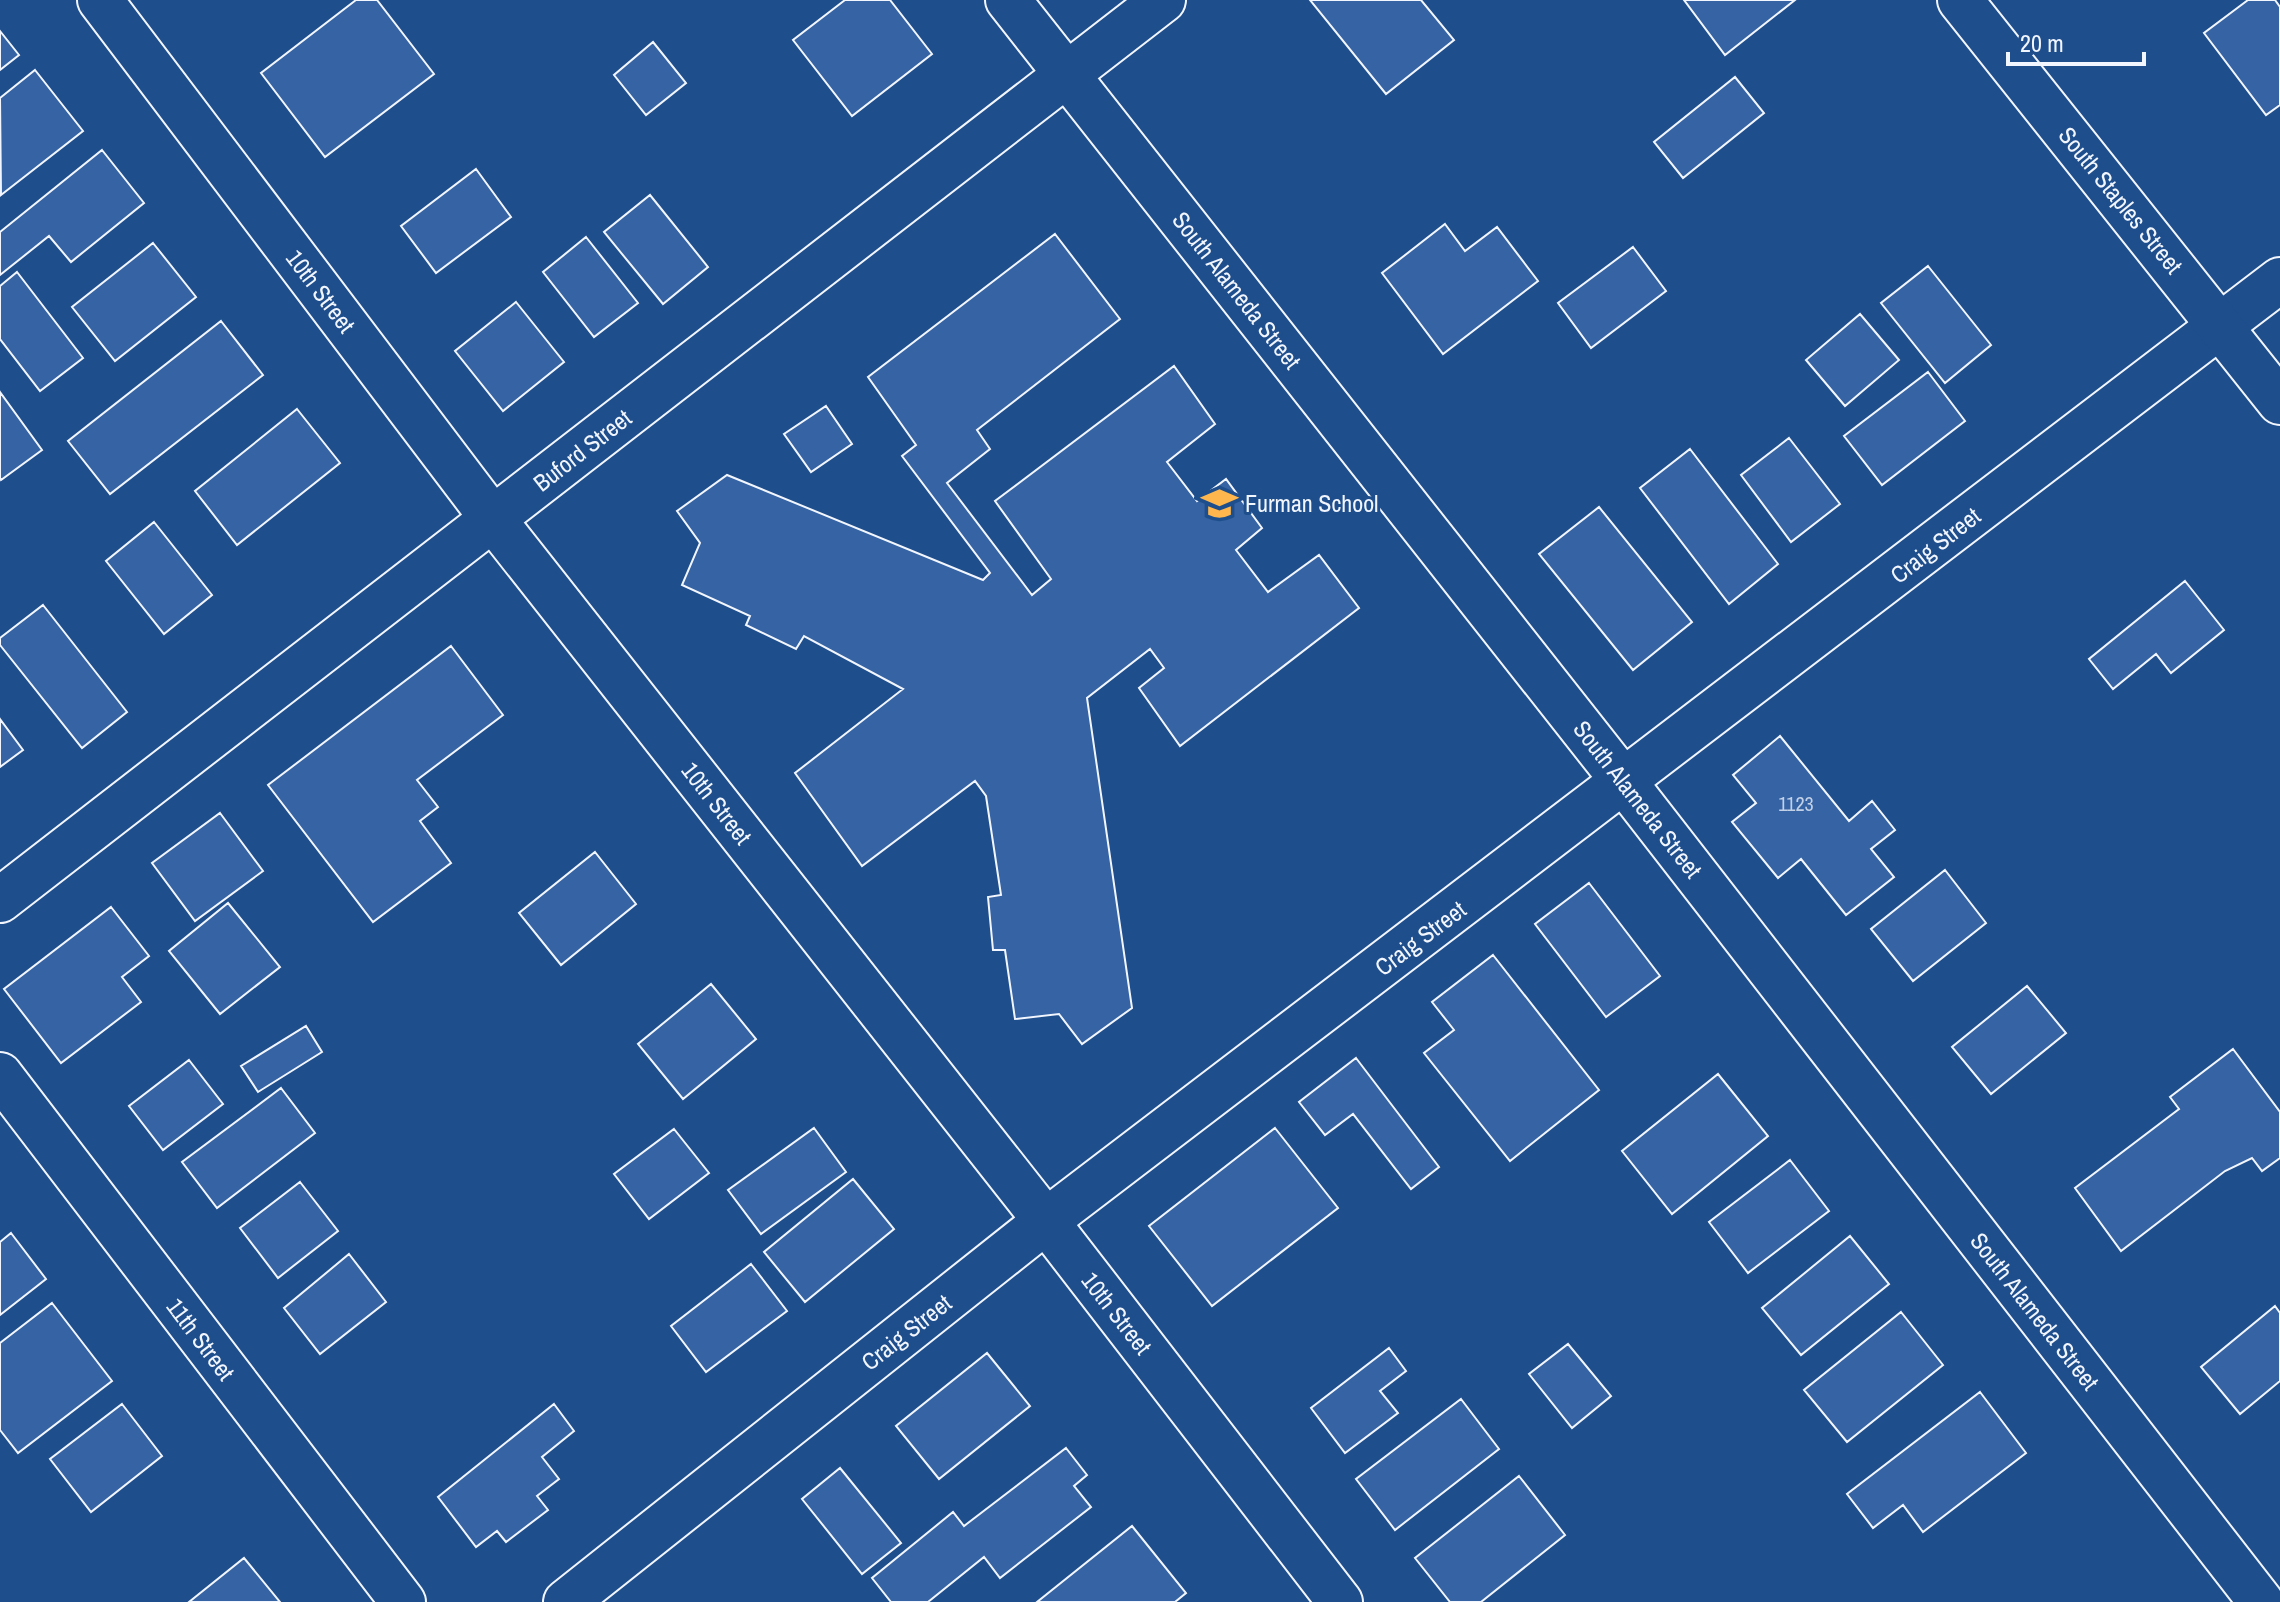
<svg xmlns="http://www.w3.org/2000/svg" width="2280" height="1602" font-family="'Archivo Narrow',sans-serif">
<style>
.building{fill:#3563a3;stroke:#f2f6ff;stroke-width:2}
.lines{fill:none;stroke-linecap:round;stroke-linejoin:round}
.minor-casing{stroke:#f2f6ff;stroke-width:48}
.major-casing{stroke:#f2f6ff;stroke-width:48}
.minor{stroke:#1f4e8c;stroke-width:44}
.major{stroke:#1f4e8c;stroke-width:44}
.labels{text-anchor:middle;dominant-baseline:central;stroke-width:6;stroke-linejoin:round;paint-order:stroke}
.number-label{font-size:20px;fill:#c3d1e8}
.street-label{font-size:24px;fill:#f2f6ff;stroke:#1f4e8c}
.poi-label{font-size:24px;fill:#f2f6ff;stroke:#1f4e8c;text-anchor:start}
</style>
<rect width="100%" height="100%" fill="#1f4e8c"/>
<path class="building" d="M 356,0 L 377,0 L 434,74 L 325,157 L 261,73 Z
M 845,0 L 890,0 L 932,54 L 852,116 L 793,40 Z
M 1310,0 L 1421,0 L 1454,40 L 1386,94 Z
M 1684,0 L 1795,0 L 1725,55 Z
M 2248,0 L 2275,0 L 2280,7 L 2280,105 L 2266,115 L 2204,33 Z
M 0,31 L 19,55 L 0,70 Z
M 653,42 L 686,83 L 646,115 L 614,75 Z
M 35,70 L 83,131 L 1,195 L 0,98 Z
M 1735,77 L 1764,113 L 1683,178 L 1654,142 Z
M 102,150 L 144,203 L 71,262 L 49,236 L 0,275 L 0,232 Z
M 476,169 L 511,217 L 436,273 L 401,226 Z
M 650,195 L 708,267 L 663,304 L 604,232 Z
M 1445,224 L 1465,251 L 1497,227 L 1538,281 L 1443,354 L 1382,273 Z
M 1055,234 L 1120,319 L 977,430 L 990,449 L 947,483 L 1032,595 L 1051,579 L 995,501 L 1174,366 L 1215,424 L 1167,462 L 1197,501 L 1226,479 L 1262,528 L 1236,550 L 1268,592 L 1319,555 L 1359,608 L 1180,746 L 1139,688 L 1164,668 L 1150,649 L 1087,698 L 1132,1008 L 1082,1044 L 1059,1014 L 1015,1019 L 1005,950 L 993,950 L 988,897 L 1001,895 L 986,796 L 975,781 L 862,866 L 795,773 L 903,689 L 804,636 L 796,649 L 746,625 L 750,616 L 682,585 L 700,543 L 677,511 L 727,475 L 983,580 L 990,573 L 902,456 L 916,445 L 868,377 Z
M 586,237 L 638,303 L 594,337 L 543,272 Z
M 153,243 L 196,297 L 115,361 L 72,307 Z
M 1633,247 L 1666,291 L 1591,348 L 1558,303 Z
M 1928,266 L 1991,345 L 1945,383 L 1881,303 Z
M 17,272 L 83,358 L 40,391 L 0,339 L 0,286 Z
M 516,302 L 564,362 L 503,411 L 455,351 Z
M 1860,314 L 1899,360 L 1845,406 L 1806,360 Z
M 221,321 L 263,375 L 110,494 L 68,441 Z
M 1928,372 L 1965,421 L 1882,485 L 1844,436 Z
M 0,392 L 42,450 L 1,480 L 0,478 Z
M 826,406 L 852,444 L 811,472 L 784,434 Z
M 297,409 L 340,463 L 237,545 L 195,491 Z
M 1789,438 L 1840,504 L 1791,542 L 1741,475 Z
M 1690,449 L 1778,564 L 1729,604 L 1640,488 Z
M 1599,507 L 1692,622 L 1633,670 L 1539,554 Z
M 154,522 L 212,595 L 164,634 L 106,561 Z
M 2185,581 L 2224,630 L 2171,673 L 2156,654 L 2113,689 L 2089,659 Z
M 43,605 L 127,712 L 82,748 L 0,645 L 0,638 Z
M 451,646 L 503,715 L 417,780 L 438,807 L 420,821 L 451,863 L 373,922 L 268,785 Z
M 0,719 L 23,750 L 0,767 Z
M 1780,736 L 1849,821 L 1872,801 L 1895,830 L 1871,849 L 1894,877 L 1846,915 L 1801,859 L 1778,878 L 1732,822 L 1756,803 L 1733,775 Z
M 220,813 L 263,871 L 195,921 L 152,863 Z
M 595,852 L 636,904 L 561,965 L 519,913 Z
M 1945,870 L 1986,923 L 1913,981 L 1871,929 Z
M 1589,883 L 1660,976 L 1606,1017 L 1535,924 Z
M 228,903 L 280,967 L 220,1014 L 169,951 Z
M 111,907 L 149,956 L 122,977 L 141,1002 L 61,1063 L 4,989 Z
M 1493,955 L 1599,1090 L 1510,1161 L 1424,1053 L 1454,1030 L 1432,1002 Z
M 711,984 L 756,1039 L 683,1099 L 638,1044 Z
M 2027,986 L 2066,1033 L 1991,1094 L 1952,1047 Z
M 306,1026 L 322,1052 L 258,1092 L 241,1066 Z
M 2233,1049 L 2280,1112 L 2280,1158 L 2262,1171 L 2252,1158 L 2225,1171 L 2121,1251 L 2075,1188 L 2179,1109 L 2170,1097 Z
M 1356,1058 L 1439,1167 L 1411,1189 L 1353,1114 L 1325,1135 L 1299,1102 Z
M 189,1060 L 223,1104 L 163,1150 L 129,1106 Z
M 1718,1074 L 1768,1136 L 1672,1214 L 1622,1151 Z
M 281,1088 L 315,1133 L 217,1208 L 182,1162 Z
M 814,1128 L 846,1172 L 761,1234 L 728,1190 Z
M 1275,1128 L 1338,1208 L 1212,1306 L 1149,1226 Z
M 674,1129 L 709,1173 L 649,1219 L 614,1174 Z
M 1790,1160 L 1829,1211 L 1748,1273 L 1709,1222 Z
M 853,1179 L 894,1229 L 805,1302 L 764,1252 Z
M 300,1182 L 338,1231 L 278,1278 L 240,1228 Z
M 11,1233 L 46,1279 L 0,1315 L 0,1242 Z
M 1850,1236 L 1889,1284 L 1801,1355 L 1762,1308 Z
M 349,1254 L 386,1302 L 320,1354 L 284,1308 Z
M 751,1264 L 787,1311 L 706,1372 L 671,1326 Z
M 52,1303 L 112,1381 L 18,1453 L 0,1430 L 0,1343 Z
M 2275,1306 L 2280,1313 L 2280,1381 L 2240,1414 L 2201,1367 Z
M 1901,1312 L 1943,1365 L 1847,1442 L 1804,1390 Z
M 1568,1344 L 1611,1396 L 1572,1428 L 1529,1374 Z
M 1389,1348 L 1406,1371 L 1380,1391 L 1398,1413 L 1345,1453 L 1311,1408 Z
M 987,1353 L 1030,1406 L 939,1479 L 896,1426 Z
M 1980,1392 L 2026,1453 L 1923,1532 L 1903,1505 L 1873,1528 L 1847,1494 Z
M 1461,1399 L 1499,1449 L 1395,1530 L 1356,1479 Z
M 122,1404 L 162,1456 L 91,1512 L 50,1459 Z
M 554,1404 L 574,1431 L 542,1457 L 559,1479 L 537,1496 L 548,1510 L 506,1542 L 497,1531 L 476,1547 L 438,1497 Z
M 1066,1448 L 1087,1475 L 1074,1486 L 1091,1507 L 1000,1578 L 984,1557 L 928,1602 L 891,1602 L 872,1578 L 953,1512 L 964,1526 Z
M 840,1468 L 901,1543 L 862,1574 L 802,1499 Z
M 1519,1476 L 1565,1535 L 1481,1602 L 1450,1602 L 1415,1558 Z
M 1132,1526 L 1186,1593 L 1175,1602 L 1037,1602 Z
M 244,1558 L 280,1602 L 189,1602 Z"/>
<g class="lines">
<defs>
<path id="minor" d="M 100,0 L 493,519 L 1046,1221 L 1340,1602
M 1008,0 L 1625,783 L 2261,1602
M 0,900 L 1163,0
M 0,1075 L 403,1602
M 566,1602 L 1046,1221 L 2280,280"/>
<path id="major" d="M 1960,0 L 2280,402"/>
</defs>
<use href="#minor" class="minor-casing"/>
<use href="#major" class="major-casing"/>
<use href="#minor" class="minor"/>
<use href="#major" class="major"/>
</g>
<defs>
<symbol id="school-bare" viewBox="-9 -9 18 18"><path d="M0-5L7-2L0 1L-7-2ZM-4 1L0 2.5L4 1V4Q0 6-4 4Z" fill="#ffb74d" stroke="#1f4e8c" stroke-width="2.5" paint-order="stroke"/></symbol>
</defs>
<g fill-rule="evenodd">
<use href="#school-bare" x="1194" y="478" width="51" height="51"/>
</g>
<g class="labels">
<g class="number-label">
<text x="1796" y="803">1123</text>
</g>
<g class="street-label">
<text transform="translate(2121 200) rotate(51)">South Staples Street</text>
<text transform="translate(1237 290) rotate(52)">South Alameda Street</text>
<text transform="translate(321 291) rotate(53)">10th Street</text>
<text transform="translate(582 450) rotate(-38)">Buford Street</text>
<text transform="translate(1935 545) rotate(-38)">Craig Street</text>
<text transform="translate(1638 799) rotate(52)">South Alameda Street</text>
<text transform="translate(717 803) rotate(52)">10th Street</text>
<text transform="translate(1420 938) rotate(-37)">Craig Street</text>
<text transform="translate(2035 1311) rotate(52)">South Alameda Street</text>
<text transform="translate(1117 1313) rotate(52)">10th Street</text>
<text transform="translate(906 1332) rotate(-38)">Craig Street</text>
<text transform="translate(201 1339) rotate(53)">11th Street</text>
</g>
<g class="poi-label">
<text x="1245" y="503">Furman School</text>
</g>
</g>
<path d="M2008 52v12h136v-12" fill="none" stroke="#f2f6ff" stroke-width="4"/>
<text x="2020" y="52" font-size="24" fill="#f2f6ff" stroke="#1f4e8c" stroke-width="6" paint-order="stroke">20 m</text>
</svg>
